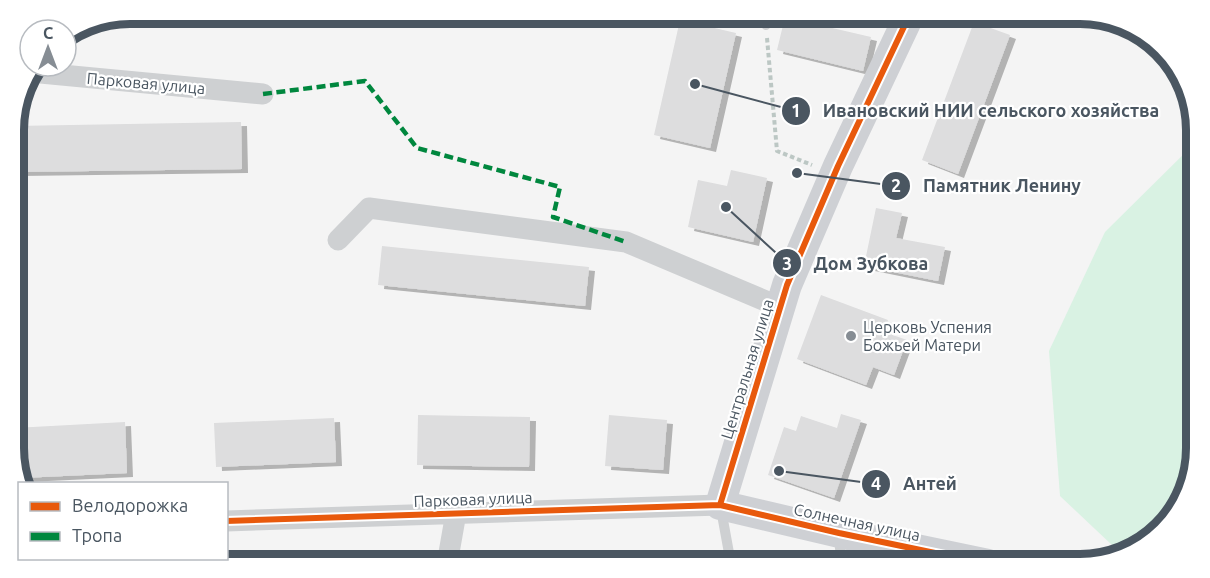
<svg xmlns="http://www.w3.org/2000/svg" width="1210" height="578" font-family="Ubuntu,sans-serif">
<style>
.green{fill:#d9f2e3}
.building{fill:#ddddde;filter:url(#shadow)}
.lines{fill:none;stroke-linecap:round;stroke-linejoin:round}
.path{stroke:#bcc7c4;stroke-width:4;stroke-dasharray:4.5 3;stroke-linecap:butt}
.lane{stroke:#ced0d2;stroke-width:10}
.street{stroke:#ced0d2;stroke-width:21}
.secondary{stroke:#ced0d4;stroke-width:30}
.quiet{stroke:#00873e;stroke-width:4.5;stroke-dasharray:9 4.5;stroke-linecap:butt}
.cycleway-casing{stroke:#fff;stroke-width:10}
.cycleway{stroke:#e8590c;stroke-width:6}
.poi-dot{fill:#868d94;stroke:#fff;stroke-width:2}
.labels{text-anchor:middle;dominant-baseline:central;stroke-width:4.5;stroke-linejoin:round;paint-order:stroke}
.street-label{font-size:16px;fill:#4a5661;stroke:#fff}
.poi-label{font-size:16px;fill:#4a5661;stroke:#fff;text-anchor:start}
.rim{fill:none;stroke:#4a5661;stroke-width:8}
.leader{fill:none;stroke:#4a5661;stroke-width:2}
.callout-dot{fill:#4a5661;stroke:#fff;stroke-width:2}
.mark-label{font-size:18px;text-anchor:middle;font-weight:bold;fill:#fff}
.callout-label{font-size:18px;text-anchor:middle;font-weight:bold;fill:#4a5661;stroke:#fff;stroke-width:4.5;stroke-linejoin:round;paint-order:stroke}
</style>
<defs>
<filter id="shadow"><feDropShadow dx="6" dy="4" stdDeviation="0" flood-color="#0004"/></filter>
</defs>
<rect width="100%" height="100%" fill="#f4f4f4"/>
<path class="green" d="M 1196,142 L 1196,448 L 1185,499 L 1145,545 L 1130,550 L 1112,545 L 1060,496 L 1049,351 L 1105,232 Z"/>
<path class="building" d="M 785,17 L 871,37 L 863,71 L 777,50 Z
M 680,20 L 736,33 L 710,148 L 654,135 Z
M 974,22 L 1010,35 L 958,174 L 922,160 Z
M 241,122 L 242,169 L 14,172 L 14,126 Z
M 731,170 L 767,178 L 753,242 L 688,227 L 698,180 L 727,186 Z
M 876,208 L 902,213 L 896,238 L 945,247 L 938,281 L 864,266 Z
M 382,246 L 589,267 L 585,306 L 378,285 Z
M 821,295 L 888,320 L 884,332 L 907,340 L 894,375 L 873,367 L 866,385 L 797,359 Z
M 841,414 L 861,420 L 834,498 L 768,475 L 784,427 L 796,431 L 801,416 L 837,428 Z
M 418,415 L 530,417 L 529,467 L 417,465 Z
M 609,415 L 667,420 L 663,470 L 605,466 Z
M 334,418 L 336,462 L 216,467 L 214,423 Z
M 125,422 L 127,473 L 21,478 L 15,464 L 14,428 Z"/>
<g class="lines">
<path class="path" d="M 767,38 L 777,151 L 812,165"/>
<path class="lane" d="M 766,25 L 768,14
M 721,509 L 731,564
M 839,537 L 841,559 L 850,564"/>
<path class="street" d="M 30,72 L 263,94
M 338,240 L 369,208 L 626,242 L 780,307
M 226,521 L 720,505
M 447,564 L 456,513"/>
<path class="secondary" d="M 910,14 L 838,166 L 787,285 L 720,505 L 839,533 L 988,564"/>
<path class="quiet" d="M 263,94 L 365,81 L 417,148 L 560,187 L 553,217 L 626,242"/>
<defs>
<path id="cycleway" d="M 720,505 L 787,285 L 838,166 L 910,14
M 226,521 L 720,505 L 839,533 L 988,564"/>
</defs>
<use href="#cycleway" class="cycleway-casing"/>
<use href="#cycleway" class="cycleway"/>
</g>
<circle class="poi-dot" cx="851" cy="336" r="6"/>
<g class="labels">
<g class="street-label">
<text transform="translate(146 83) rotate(5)">Парковая улица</text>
<text transform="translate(747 369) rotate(-73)">Центральная улица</text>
<text transform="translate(473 499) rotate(-2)">Парковая улица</text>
<text transform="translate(857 522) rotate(12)">Солнечная улица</text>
</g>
<g class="poi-label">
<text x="863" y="327">Церковь Успения<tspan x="863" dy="18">Божьей Матери</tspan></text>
</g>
</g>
<path d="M0 0H1210V578H0ZM130 24H1080A106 106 0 0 1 1186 130V448A106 106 0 0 1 1080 554H130A106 106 0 0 1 24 448V130A106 106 0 0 1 130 24Z" fill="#fff" fill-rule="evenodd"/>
<path class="rim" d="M130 24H1080A106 106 0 0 1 1186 130V448A106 106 0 0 1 1080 554H130A106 106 0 0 1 24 448V130A106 106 0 0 1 130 24Z"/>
<path class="leader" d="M695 84L796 111M797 173L896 186M726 207L787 263M779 471L876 484"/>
<g class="callout-dot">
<circle cx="695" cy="84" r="6"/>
<circle cx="797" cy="173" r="6"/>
<circle cx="726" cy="207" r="6"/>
<circle cx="779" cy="471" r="6"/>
<circle cx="796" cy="111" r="15"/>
<circle cx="896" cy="186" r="15"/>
<circle cx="787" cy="263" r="15"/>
<circle cx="876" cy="484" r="15"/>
</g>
<g class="mark-label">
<text x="796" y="117">1</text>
<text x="896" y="192">2</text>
<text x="787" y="270">3</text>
<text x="876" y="490">4</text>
</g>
<g class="callout-label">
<text x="991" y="117">Ивановский НИИ сельского хозяйства</text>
<text x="1002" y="192">Памятник Ленину</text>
<text x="871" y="270">Дом Зубкова</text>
<text x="930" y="490">Антей</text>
</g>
<rect x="18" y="482" width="210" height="78" fill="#ffffff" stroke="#b7bbc0" stroke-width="1.5"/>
<rect x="30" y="502" width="30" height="9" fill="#e8590c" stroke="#b7bbc0" stroke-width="1.5"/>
<text x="72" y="512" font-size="18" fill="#4a5661">Велодорожка</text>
<rect x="30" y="532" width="30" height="9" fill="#00873e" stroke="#b7bbc0" stroke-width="1.5"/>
<text x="72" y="542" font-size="18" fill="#4a5661">Тропа</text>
<g transform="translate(48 48)"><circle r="28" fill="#ffffff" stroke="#b7bbc0" stroke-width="1.5"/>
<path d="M0-4.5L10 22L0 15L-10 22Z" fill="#868d94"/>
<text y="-9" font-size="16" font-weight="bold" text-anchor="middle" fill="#4a5661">С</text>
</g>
</svg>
